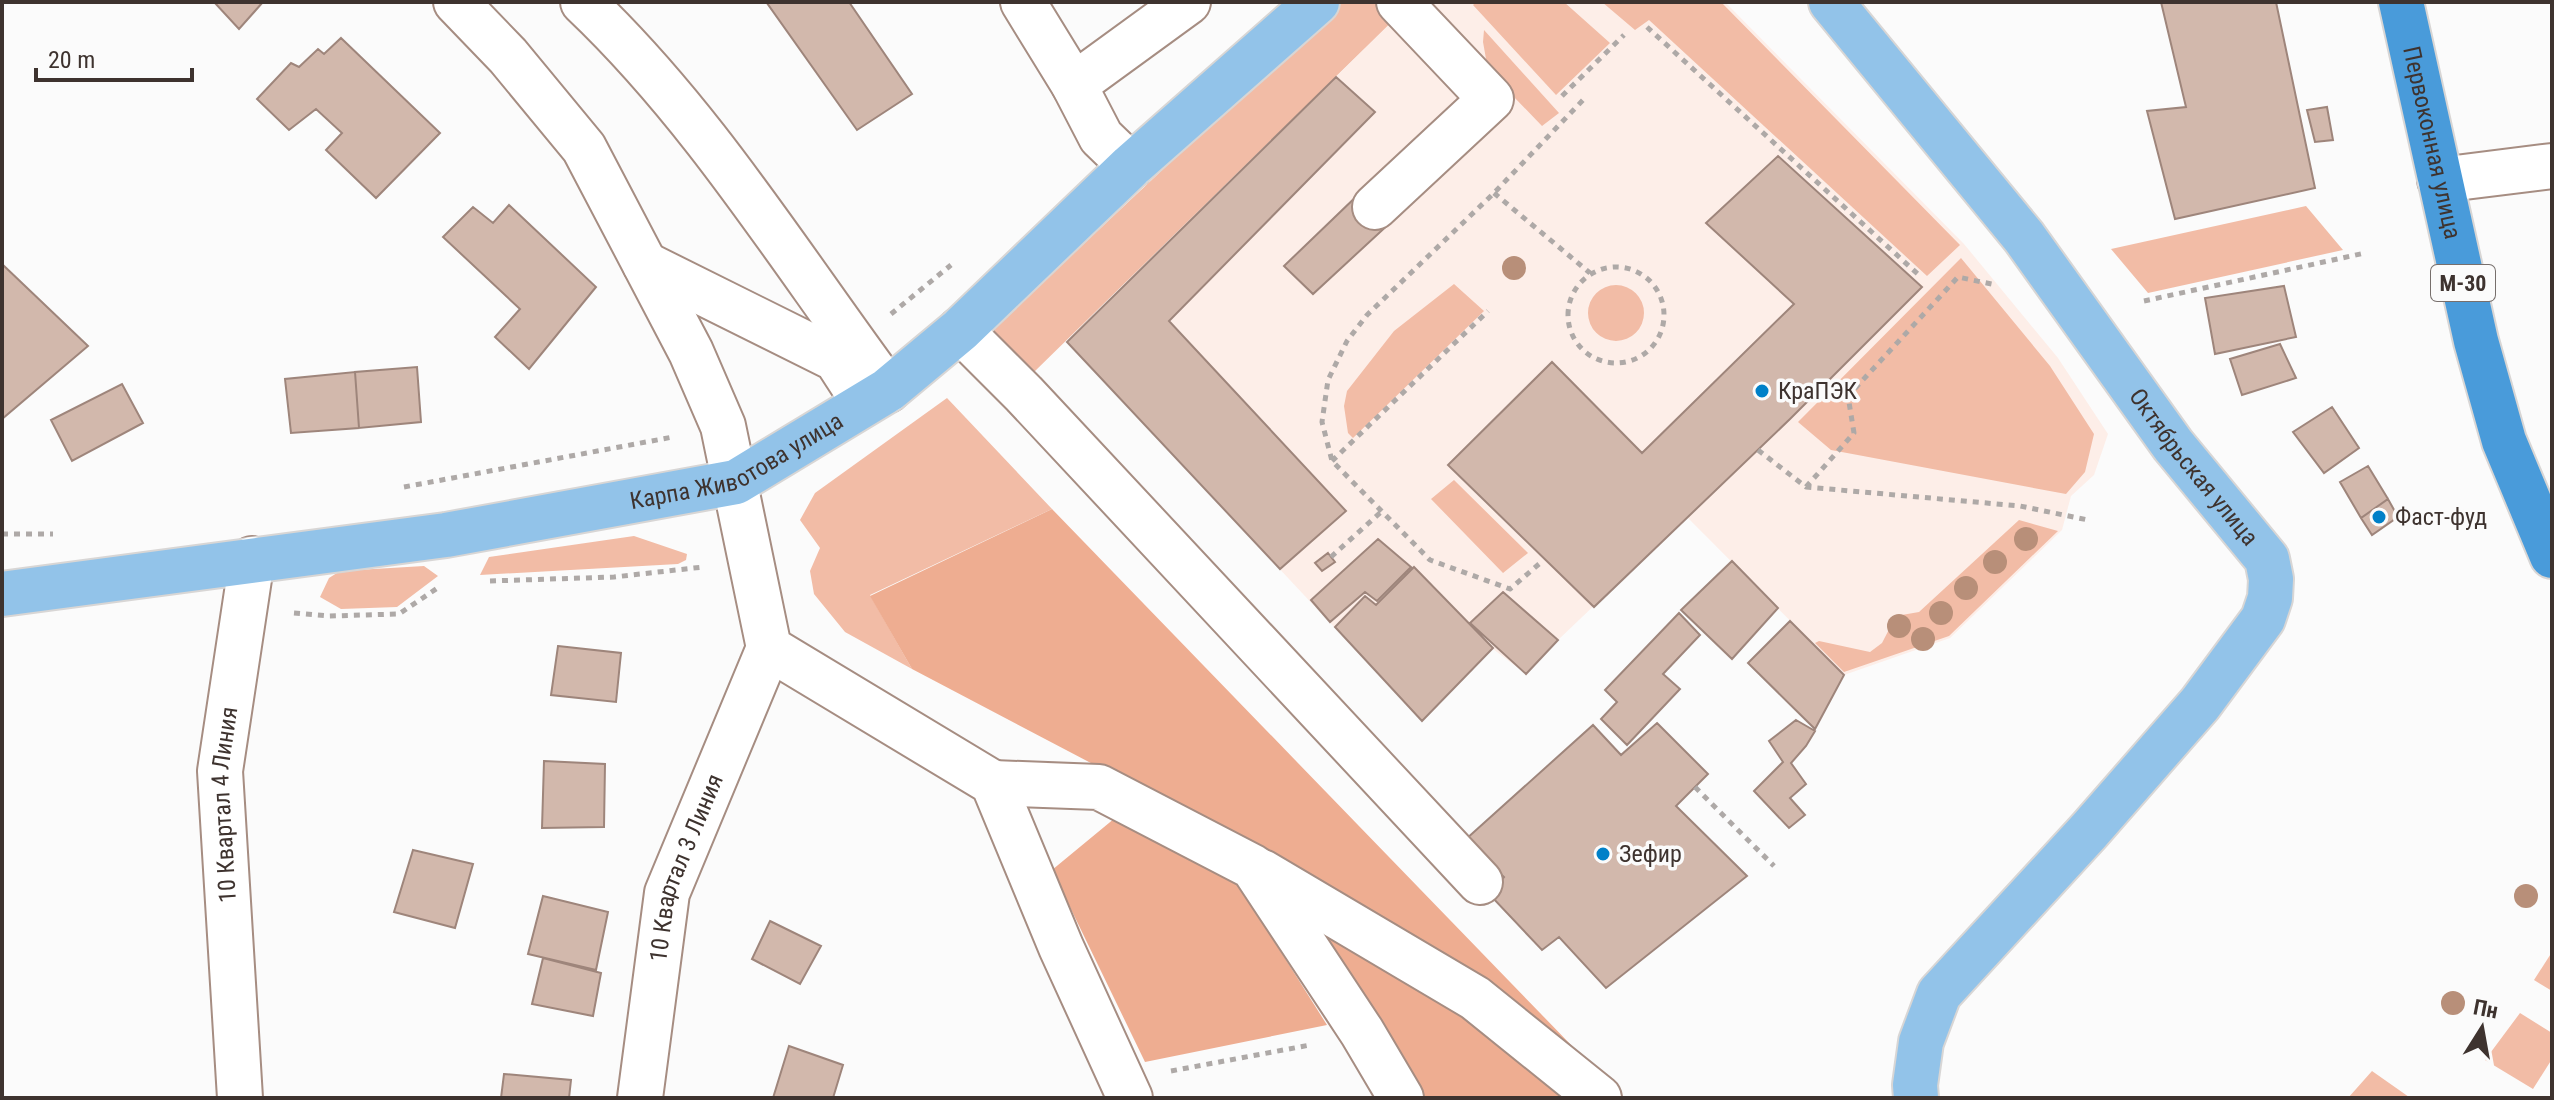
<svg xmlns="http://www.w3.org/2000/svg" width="2554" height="1100" font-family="'Roboto Condensed',sans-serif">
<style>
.built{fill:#fdeee8}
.green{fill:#f2bca6}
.forest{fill:#eead91}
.building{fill:#d2b8ac;stroke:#9e857b;stroke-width:2}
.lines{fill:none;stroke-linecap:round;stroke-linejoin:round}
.minor-casing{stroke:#a68d82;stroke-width:48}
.major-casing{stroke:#d8d6d5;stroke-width:48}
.highway-casing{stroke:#d8d6d5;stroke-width:48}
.path{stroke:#aea9a7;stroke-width:5;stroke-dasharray:6 6;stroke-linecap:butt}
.minor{stroke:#fff;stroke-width:44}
.major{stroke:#92c3e9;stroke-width:44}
.highway{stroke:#499bda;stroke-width:44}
.tree{fill:#b88f79}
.poi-dot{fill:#0080c8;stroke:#fbfbfb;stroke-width:3}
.labels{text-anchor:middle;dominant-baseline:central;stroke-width:7;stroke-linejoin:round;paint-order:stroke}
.shield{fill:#fbfbfb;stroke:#776f6c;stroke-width:2}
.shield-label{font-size:22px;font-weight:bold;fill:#3e332f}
.street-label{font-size:24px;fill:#3e332f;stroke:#fbfbfb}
.poi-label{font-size:24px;fill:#3e332f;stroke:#fbfbfb;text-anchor:start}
</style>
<rect width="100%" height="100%" fill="#fbfbfb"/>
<path class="built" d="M 1412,2 L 1725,2 L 1964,244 L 2058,358 L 2108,434 L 2094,475 L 2071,496 L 2062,530 L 1950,638 L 1844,675 L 1687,517 L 1558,640 L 1526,674 L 1493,649 L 1422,721 L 1067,342 Z"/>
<path class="green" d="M 1341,2 L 1412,2 L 1033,373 L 990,332 Z
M 1476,2 L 1564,2 L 1610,43 L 1556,95 L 1473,5 Z
M 1602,2 L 1721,2 L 1960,245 L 1927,276 L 1649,20 L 1635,30 Z
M 1484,30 L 1559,113 L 1542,126 L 1488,70 L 1483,42 Z
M 2306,206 L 2343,250 L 2148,293 L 2111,249 Z
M 1961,258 L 2050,366 L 2094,434 L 2085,472 L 2066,494 L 1831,450 L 1798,422 Z
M 1454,284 L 1484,311 L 1353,438 L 1348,433 L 1344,406 L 1347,391 L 1394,331 Z
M1588 313a28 28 0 1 1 56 0a28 28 0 1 1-56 0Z
M 947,398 L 1052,509 L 870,595 L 912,669 L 845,632 L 814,594 L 810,571 L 820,548 L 800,520 L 815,493 Z
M 1454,480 L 1528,553 L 1503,573 L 1431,499 Z
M 2019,520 L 2058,531 L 1949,636 L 1844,672 L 1815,643 L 1819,641 L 1870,652 L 1882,643 L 1896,616 L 1919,612 Z
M 634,536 L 687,554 L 686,560 L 678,564 L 480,575 L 489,557 Z
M 424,566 L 438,576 L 397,607 L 341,609 L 320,597 L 329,578 L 340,571 Z
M 2552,952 L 2552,991 L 2534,980 Z
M 2520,1013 L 2552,1033 L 2552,1059 L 2533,1089 L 2485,1060 Z
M 2372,1071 L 2409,1097 L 2348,1098 Z"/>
<path class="forest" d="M 1052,509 L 1603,1078 L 1264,854 L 912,669 L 870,596 Z
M 1115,818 L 1228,868 L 1327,1025 L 1145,1062 L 1052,870 Z
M 1292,902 L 1587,1098 L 1428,1098 L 1412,1091 Z"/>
<path class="building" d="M 214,2 L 263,2 L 239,29 Z
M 769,2 L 849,2 L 912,94 L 857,130 L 767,3 Z
M 2161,2 L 2276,2 L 2315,188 L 2175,219 L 2147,111 L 2186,107 Z
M 341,38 L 440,133 L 376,198 L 326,150 L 342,133 L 316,109 L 289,130 L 257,99 L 291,63 L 299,67 L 318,49 L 324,54 Z
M 1336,77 L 1375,112 L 1169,321 L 1346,511 L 1280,569 L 1067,342 Z
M 2327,107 L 2333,140 L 2315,142 L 2307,110 Z
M 1778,156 L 1922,287 L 1790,419 L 1594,607 L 1448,465 L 1552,362 L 1642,453 L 1794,304 L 1706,223 Z
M 1360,193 L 1391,222 L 1313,294 L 1284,266 Z
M 509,205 L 596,287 L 529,369 L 495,337 L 520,309 L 443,237 L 473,207 L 493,223 Z
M 2,264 L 88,346 L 2,419 Z
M 2284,286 L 2296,337 L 2215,354 L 2205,298 Z
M 2280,344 L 2296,378 L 2242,395 L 2230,359 Z
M 417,367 L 421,422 L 359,428 L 355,372 Z
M 355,372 L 359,428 L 291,433 L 285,379 Z
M 122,384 L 143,423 L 72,461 L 51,420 Z
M 2332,407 L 2359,448 L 2324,473 L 2293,432 Z
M 2368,466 L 2388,499 L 2361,518 L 2340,482 Z
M 2388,499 L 2398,517 L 2372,535 L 2361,518 Z
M 1378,539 L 1411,567 L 1377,601 L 1365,592 L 1330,622 L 1311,600 Z
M 1328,553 L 1335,562 L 1322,571 L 1315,563 Z
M 1732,561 L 1778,608 L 1732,659 L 1681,610 Z
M 1414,567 L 1493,648 L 1422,721 L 1335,627 L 1365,596 L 1376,605 Z
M 1503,592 L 1558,640 L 1526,674 L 1470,623 Z
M 1679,613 L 1700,635 L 1663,674 L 1680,689 L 1627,745 L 1601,719 L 1617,702 L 1605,690 Z
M 1790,621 L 1844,675 L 1815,729 L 1748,663 Z
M 558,646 L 621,653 L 616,702 L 551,695 Z
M 1796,720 L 1815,731 L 1806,746 L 1791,763 L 1806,784 L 1790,798 L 1805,815 L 1789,828 L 1754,791 L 1783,762 L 1769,741 Z
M 1657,723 L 1708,774 L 1676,806 L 1747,876 L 1606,988 L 1559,937 L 1542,950 L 1490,895 L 1504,877 L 1465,840 L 1593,725 L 1621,755 Z
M 544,761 L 605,764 L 604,827 L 542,828 Z
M 413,850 L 473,864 L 455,928 L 394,912 Z
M 543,896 L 608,912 L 596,970 L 528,954 Z
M 770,921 L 821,946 L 800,984 L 752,959 Z
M 543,958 L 601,973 L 593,1016 L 532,1004 Z
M 789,1046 L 843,1065 L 833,1098 L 773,1098 Z
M 504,1074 L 571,1080 L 569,1098 L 501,1098 Z"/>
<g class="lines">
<defs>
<g id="minor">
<path d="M 456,2 L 508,56 L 584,148 L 691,352 L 723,426 L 769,648 L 993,783 L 1061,947 L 1130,1098"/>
<path d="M 583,2 C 703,116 790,258 888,390"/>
<path d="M 1023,2 L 1074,85 L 1101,137 L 1131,166"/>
<path d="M 1074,85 L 1188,2"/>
<path d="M 2440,180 L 2552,166"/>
<path d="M 1375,207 L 1491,99 L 1399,2"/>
<path d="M 645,264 L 836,359 L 860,396"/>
<path d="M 960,330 L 1024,394 L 1480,882"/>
<path d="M 993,783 L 1099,787 L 1253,867 L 1362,1032 L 1401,1098"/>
<path d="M 1262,872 L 1475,998 L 1599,1098"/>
<path id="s1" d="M 240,1098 L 220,771 L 252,559"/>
<path id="s2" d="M 640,1098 L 667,893 L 769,648"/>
</g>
<g id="major">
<path id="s3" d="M 1831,2 L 2024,237 L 2173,445 L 2267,559 L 2271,579 L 2270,598 L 2263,619 L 2200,704 L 2089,831 L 1939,994 L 1921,1042 L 1915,1085 L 1916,1098"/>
<path id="s4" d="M 2,594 L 446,535 L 736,482 L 888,390 L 960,330 L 1131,166 L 1317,2"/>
</g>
<g id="highway">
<path id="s5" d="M 2401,2 L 2476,341 L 2504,441 L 2552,556"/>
</g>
</defs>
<use href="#minor" class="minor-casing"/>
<use href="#major" class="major-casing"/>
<use href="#highway" class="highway-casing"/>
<path class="path" d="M 1647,27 L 1921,277
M 1562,96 L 1624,35
M 1494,193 L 1590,273
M1568 315a48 48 0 1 1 96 0a48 48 0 1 1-96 0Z
M 2144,301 L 2365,253
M 891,314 L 951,265
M 1758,450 L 1806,487 L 2020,506 L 2088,520
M 1332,461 L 1488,311
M 404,487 L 673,437
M 1806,487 L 1854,433 L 1848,396 L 1958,277 L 1996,285
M 2,534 L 53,534
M 1331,557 L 1382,511
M 1539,564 L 1510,589 L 1430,560 L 1332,461 L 1322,422 L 1328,380 L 1347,341 L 1367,315 L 1494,193 L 1584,99
M 490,581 L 614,577 L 703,567
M 294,613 L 329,616 L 399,614 L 439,587
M 1695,787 L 1774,866
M 1171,1071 L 1310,1045"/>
<use href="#minor" class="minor"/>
<use href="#major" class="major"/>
<use href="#highway" class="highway"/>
</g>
<g class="tree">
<circle cx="1514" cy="268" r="12"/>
<circle cx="2026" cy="539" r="12"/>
<circle cx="1995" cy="562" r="12"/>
<circle cx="1966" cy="588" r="12"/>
<circle cx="1941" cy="613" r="12"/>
<circle cx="1899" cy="626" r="12"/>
<circle cx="1923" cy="639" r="12"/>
<circle cx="2526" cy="896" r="12"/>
<circle cx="2453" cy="1003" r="12"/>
</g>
<g class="poi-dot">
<circle cx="1762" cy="391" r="8"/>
<circle cx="2379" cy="517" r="8"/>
<circle cx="1603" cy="854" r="8"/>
</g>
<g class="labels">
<rect class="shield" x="2431" y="265" width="64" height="36" rx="6"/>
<g class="shield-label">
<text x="2463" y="283">М-30</text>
</g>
<g class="street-label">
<text stroke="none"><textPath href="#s5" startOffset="144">Первоконная улица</textPath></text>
<text stroke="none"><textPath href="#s4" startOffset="750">Карпа Животова улица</textPath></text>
<text stroke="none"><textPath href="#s3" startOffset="590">Октябрьская улица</textPath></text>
<text stroke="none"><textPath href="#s1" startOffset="294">10 Квартал 4 Линия</textPath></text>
<text stroke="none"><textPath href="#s2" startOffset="236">10 Квартал 3 Линия</textPath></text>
</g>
<g class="poi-label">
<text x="1778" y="391">КраПЭК</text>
<text x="2395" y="517">Фаст-фуд</text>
<text x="1619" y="854">Зефир</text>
</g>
</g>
<rect width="2554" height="1100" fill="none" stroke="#3e332f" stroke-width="8"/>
<g transform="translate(2482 1028) rotate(11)" stroke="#fbfbfb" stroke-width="6" paint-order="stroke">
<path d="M0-6L14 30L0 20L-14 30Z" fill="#3e332f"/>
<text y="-12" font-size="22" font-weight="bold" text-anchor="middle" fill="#3e332f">Пн</text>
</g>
<path d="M36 68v12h156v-12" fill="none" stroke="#3e332f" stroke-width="4"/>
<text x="48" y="68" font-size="24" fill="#3e332f" stroke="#fbfbfb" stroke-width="6" paint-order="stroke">20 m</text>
</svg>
